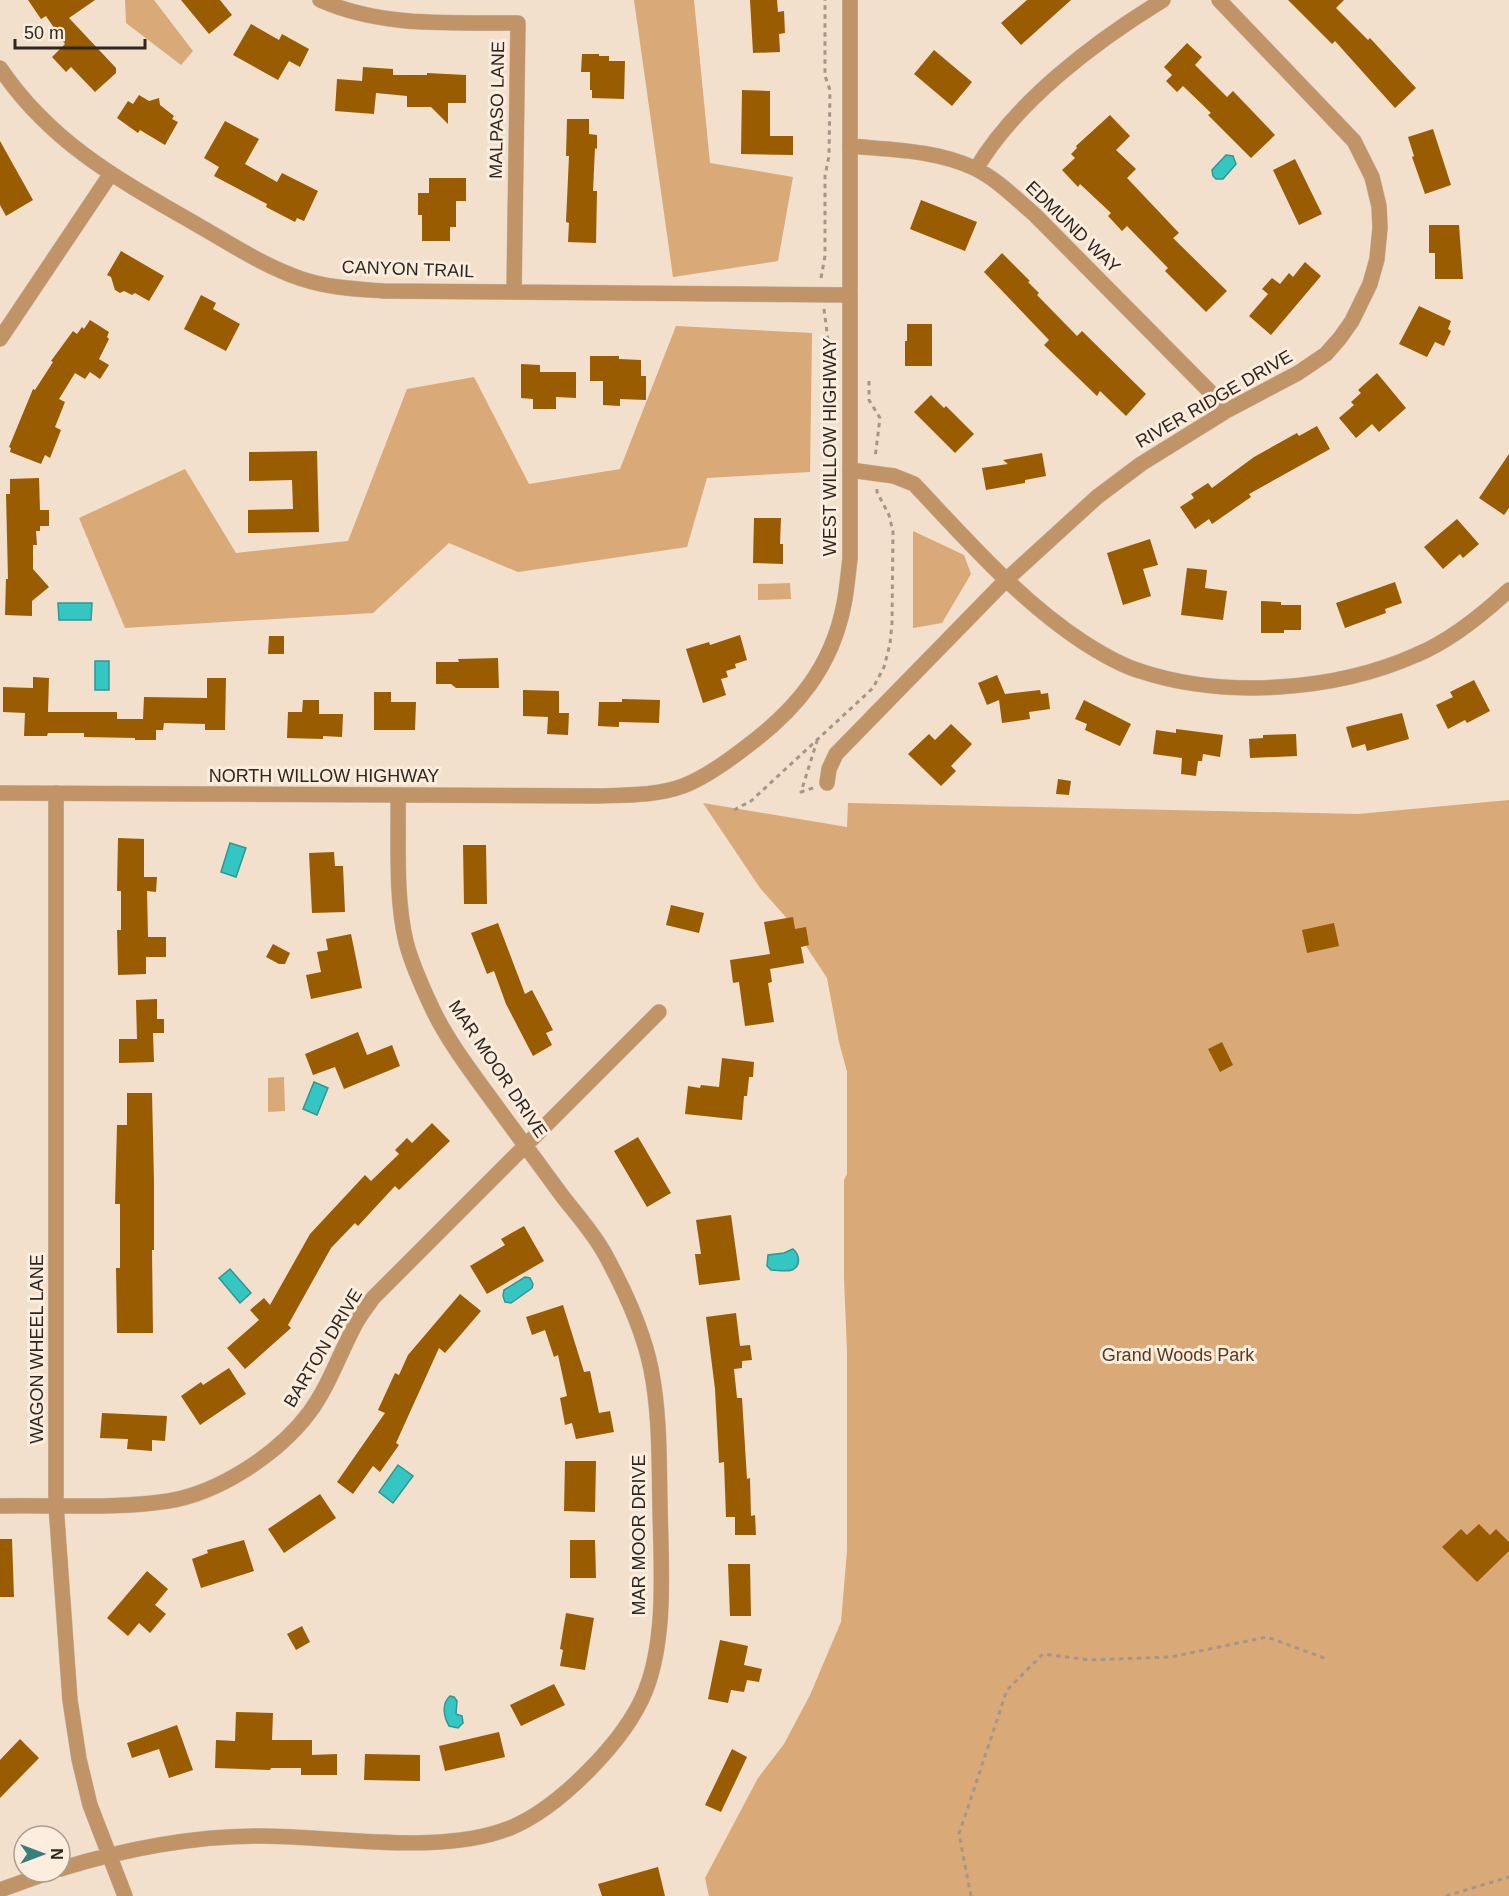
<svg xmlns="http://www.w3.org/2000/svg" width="1509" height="1896" font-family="Helvetica,sans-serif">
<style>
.green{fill:#d9a978}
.water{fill:#33c6c3;stroke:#329692;stroke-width:1.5}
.building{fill:#995c00}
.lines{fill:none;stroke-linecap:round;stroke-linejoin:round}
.minor-casing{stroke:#cbbaaa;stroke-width:16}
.tertiary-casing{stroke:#cbbaaa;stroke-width:16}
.path{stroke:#a59688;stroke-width:3;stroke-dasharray:4.5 4.5;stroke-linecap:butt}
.minor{stroke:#c09467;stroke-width:15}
.tertiary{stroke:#c09467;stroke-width:15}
.labels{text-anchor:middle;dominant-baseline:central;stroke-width:6;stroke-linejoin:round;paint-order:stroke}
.street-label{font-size:18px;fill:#2e2720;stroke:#fcedde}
.park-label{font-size:18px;fill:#563a1c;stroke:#fcedde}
</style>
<rect width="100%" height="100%" fill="#f2dfcc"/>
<path class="green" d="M 125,0 L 154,0 L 193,51 L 181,65 L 126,23 Z
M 634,0 L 694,0 L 710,163 L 793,177 L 778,261 L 673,277 Z
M 676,326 L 812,333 L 810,472 L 707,478 L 687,547 L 518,572 L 449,543 L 373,613 L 125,628 L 79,518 L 185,469 L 236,553 L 348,541 L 407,389 L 474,377 L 529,484 L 620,469 Z
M 913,531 L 964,555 L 971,574 L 942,623 L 913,628 Z
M 790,583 L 791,599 L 758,600 L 758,584 Z
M 1509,800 L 1509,1896 L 709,1896 L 705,1878 L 758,1778 L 784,1744 L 810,1695 L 841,1622 L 847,1551 L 847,1352 L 844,1278 L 844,1180 L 847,1174 L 847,1072 L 839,1042 L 827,978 L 791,923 L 760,888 L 703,803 L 847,827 L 848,803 L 1358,814 Z
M 284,1077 L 285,1111 L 268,1112 L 268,1078 Z"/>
<path class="water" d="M 1226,155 L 1233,156 L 1236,164 L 1223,179 L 1216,179 L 1213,176 L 1212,170 Z
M 58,603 L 92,603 L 91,620 L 59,620 Z
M 95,661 L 109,661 L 109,690 L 95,690 Z
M 230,843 L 246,848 L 236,877 L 221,872 Z
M 314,1082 L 328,1088 L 317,1115 L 303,1109 Z
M 793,1249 C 800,1255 801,1266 792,1270 C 786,1272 777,1270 771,1270 L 767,1266 L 768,1255 L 784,1253 Z
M 230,1269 L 251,1293 L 240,1303 L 219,1278 Z
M 525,1277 L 530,1278 L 533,1284 L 532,1288 L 511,1303 L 505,1302 L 503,1296 L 504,1290 Z
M 398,1465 L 413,1476 L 393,1503 L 379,1492 Z
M 450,1696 L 454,1697 L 457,1701 L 456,1714 L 462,1716 L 463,1723 L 458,1728 L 449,1726 C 444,1717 441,1704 450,1696 Z"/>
<path class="building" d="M 28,0 L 95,0 L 69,18 L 116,68 L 116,73 L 95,92 L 71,67 L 66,72 L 52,57 L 65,44 L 46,16 L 41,19 Z
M 181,0 L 220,0 L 232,15 L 209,34 Z
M 750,0 L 777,0 L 778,12 L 784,11 L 785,33 L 779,34 L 780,52 L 753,53 Z
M 1027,0 L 1071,0 L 1021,45 L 1001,23 Z
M 1288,0 L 1344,0 L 1336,8 L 1368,40 L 1370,38 L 1416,88 L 1395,108 L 1335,41 L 1332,44 Z
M 251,24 L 279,40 L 282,34 L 309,49 L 300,67 L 289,61 L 278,80 L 233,55 Z
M 1187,43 L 1202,57 L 1195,65 L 1227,97 L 1233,91 L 1275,135 L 1251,158 L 1208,115 L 1211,113 L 1183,86 L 1177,92 L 1166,81 L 1172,75 L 1164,67 Z
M 934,50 L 972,82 L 952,106 L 914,74 Z
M 582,54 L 599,54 L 599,56 L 609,56 L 609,61 L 625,61 L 624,99 L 592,98 L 592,90 L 590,90 L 590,72 L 581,72 Z
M 363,67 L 393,69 L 393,75 L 427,75 L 427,73 L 466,75 L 466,103 L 448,103 L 448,124 L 431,107 L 407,107 L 407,96 L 376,93 L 374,114 L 335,111 L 337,79 L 362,81 Z
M 742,90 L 770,91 L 770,136 L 793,136 L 793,155 L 741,154 Z
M 139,95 L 149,101 L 159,98 L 160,105 L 174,116 L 172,119 L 178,122 L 165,145 L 140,130 L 138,133 L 117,118 L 128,101 L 133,104 Z
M 1110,115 L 1130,136 L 1116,150 L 1136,169 L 1127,178 L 1179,233 L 1173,238 L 1227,291 L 1206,312 L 1165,271 L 1168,268 L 1127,226 L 1122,231 L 1108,216 L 1111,213 L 1080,184 L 1078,187 L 1062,170 L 1075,158 L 1071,154 L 1077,148 L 1076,146 Z
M 567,119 L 589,119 L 589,134 L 597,135 L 597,149 L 595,148 L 593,191 L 597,191 L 596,243 L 568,242 L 569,223 L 566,222 L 569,156 L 566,156 Z
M 225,121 L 259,139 L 245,164 L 277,182 L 282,173 L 318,191 L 304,221 L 297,218 L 295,222 L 266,207 L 267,204 L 214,176 L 219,167 L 204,158 Z
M 1433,129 L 1451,185 L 1425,194 L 1412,157 L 1414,156 L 1408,137 Z
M 0,141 L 33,200 L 6,216 L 0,205 Z
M 1295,159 L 1322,214 L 1299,225 L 1273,170 Z
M 429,178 L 466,178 L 466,201 L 456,201 L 456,227 L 450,227 L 450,241 L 422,241 L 422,215 L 418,215 L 418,193 L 429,193 Z
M 921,200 L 977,222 L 965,251 L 910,229 Z
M 1429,225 L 1459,225 L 1463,279 L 1435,279 L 1435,253 L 1429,253 Z
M 121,251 L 164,276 L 149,301 L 135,293 L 132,295 L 124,291 L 120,293 L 115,290 L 111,277 L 107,275 Z
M 1002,253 L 1030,281 L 1028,282 L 1039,293 L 1037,295 L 1077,336 L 1082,331 L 1146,394 L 1126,416 L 1100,391 L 1097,396 L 1044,345 L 1049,340 L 984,272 Z
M 1305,262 L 1321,276 L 1271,335 L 1249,316 L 1268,294 L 1262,289 L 1272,278 L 1280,284 L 1289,273 L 1293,277 Z
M 201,295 L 216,303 L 213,309 L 240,324 L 226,351 L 184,329 Z
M 1419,306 L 1451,321 L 1448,329 L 1451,331 L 1444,346 L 1435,342 L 1427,357 L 1399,344 Z
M 90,320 L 109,332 L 107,337 L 109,339 L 99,359 L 109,365 L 100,379 L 90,372 L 85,379 L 75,373 L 59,399 L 65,402 L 55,427 L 61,430 L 50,458 L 45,455 L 41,464 L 10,452 L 11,448 L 9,447 L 33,389 L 35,390 L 53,362 L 51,361 L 73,331 L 77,334 L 82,327 L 84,329 Z
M 907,324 L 932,324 L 932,366 L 905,366 L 905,341 L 907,341 Z
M 590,356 L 619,356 L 619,359 L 641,360 L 641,376 L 646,376 L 646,400 L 620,399 L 620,406 L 603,405 L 603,381 L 590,381 Z
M 521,364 L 540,365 L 540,372 L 576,372 L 576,398 L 556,397 L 556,409 L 533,409 L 533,399 L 521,398 Z
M 1377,373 L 1406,408 L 1379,432 L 1372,424 L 1356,438 L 1339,418 L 1354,405 L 1351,402 L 1361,393 L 1358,390 Z
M 931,395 L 944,408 L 946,406 L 974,434 L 955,453 L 914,412 Z
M 1317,426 L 1330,449 L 1249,494 L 1251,497 L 1212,524 L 1209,519 L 1195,529 L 1180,507 L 1194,498 L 1191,494 L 1208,483 L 1212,488 L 1254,457 L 1297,433 L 1299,436 Z
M 317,451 L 319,532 L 248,533 L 248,510 L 293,509 L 292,480 L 249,481 L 249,452 Z
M 1042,453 L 1046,476 L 1025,480 L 1025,483 L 986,490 L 982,468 L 1008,464 L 1003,460 Z
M 1509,454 L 1509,508 L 1504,515 L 1479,498 Z
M 39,478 L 40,510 L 49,510 L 49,526 L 40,526 L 40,531 L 36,531 L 37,545 L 33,545 L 33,569 L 49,587 L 32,601 L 32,616 L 5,615 L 6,579 L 8,579 L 6,494 L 10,494 L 10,479 Z
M 754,518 L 781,518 L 780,544 L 783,544 L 783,564 L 753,563 Z
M 1457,519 L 1479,544 L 1463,558 L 1460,554 L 1443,569 L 1424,547 Z
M 1150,539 L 1158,565 L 1143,569 L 1151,596 L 1123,605 L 1107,553 Z
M 1187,568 L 1207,570 L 1205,588 L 1227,591 L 1223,620 L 1181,615 Z
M 1395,582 L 1402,603 L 1385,609 L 1386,613 L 1345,628 L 1336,603 Z
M 1261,601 L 1281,602 L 1281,605 L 1301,605 L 1301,630 L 1284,630 L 1284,633 L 1261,633 Z
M 740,635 L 747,660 L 735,664 L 736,668 L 726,671 L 728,677 L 721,679 L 726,695 L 703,703 L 686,649 L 709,642 L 710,645 Z
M 269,636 L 284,636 L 284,654 L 268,654 Z
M 498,658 L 499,688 L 456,688 L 451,684 L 436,684 L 436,662 L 459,662 L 458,659 Z
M 997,675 L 1005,694 L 1040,690 L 1041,694 L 1048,693 L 1050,709 L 1029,712 L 1030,719 L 1002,723 L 999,700 L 987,705 L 978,683 Z
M 33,677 L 49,678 L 48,712 L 117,712 L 117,719 L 143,719 L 144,697 L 207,698 L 207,678 L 226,678 L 225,730 L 205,730 L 205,724 L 164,723 L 163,730 L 156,730 L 156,740 L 135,740 L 135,738 L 84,737 L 84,733 L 48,733 L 47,736 L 24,736 L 25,713 L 3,712 L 3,687 L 33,688 Z
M 1474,680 L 1490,711 L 1467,723 L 1465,720 L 1448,729 L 1436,705 L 1453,697 L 1450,692 Z
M 523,690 L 559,691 L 559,713 L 569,713 L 568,735 L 547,734 L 548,717 L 523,716 Z
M 374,692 L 391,692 L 391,702 L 416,702 L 415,730 L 374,730 Z
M 622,699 L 660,700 L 659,723 L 619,722 L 619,727 L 598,726 L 599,702 L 622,702 Z
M 303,700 L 319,700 L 319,714 L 343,714 L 342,737 L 323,736 L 323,739 L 287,738 L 288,712 L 302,712 Z
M 1084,700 L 1131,724 L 1120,746 L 1085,730 L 1087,724 L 1075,719 Z
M 1402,713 L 1409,739 L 1367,751 L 1365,744 L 1352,748 L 1346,727 Z
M 951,724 L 972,744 L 951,766 L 956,771 L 941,786 L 908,754 L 929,734 L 935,740 Z
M 1176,729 L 1223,735 L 1220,757 L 1203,754 L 1202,761 L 1198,761 L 1196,776 L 1181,774 L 1182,758 L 1153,754 L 1156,730 L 1176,733 Z
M 1296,734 L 1297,756 L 1250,758 L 1249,739 L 1263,738 L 1263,735 Z
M 1058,779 L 1071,781 L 1069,795 L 1056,794 Z
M 118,838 L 144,839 L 144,877 L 157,877 L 156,892 L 147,891 L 148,937 L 166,937 L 166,957 L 146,957 L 146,974 L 118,975 L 117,930 L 121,930 L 121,891 L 117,891 Z
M 463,845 L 486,845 L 487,904 L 464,904 Z
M 334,852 L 335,866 L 343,866 L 345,912 L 312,913 L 309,853 Z
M 671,905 L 704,913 L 699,933 L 666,925 Z
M 793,917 L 795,929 L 806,927 L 809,945 L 801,947 L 804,963 L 770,969 L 772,982 L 768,983 L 774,1022 L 745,1026 L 739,982 L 733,983 L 730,960 L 770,954 L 764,922 Z
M 498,923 L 525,994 L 532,990 L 553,1030 L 546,1033 L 552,1045 L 533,1056 L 506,1004 L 494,971 L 487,974 L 471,933 Z
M 1334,923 L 1339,946 L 1307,953 L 1302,930 Z
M 351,934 L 362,988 L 311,999 L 306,975 L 321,972 L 317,952 L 328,950 L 326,939 Z
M 273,944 L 290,953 L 285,964 L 279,964 L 266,957 Z
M 157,999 L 157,1019 L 164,1019 L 164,1033 L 153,1033 L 154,1062 L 119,1063 L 119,1039 L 137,1039 L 136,1000 Z
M 358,1032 L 367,1055 L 392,1045 L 400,1066 L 344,1089 L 335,1067 L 313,1075 L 305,1054 Z
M 1222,1042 L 1233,1065 L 1220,1072 L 1208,1049 Z
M 722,1058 L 754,1062 L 753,1077 L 749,1077 L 747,1096 L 744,1096 L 742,1120 L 685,1114 L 688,1086 L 700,1088 L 701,1085 L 719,1087 Z
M 127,1093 L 152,1093 L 154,1182 L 154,1250 L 152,1250 L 153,1333 L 117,1333 L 116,1268 L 120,1268 L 120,1204 L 115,1204 L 117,1125 L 127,1125 Z
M 432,1123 L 450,1141 L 399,1190 L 395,1186 L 358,1226 L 355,1223 L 331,1248 L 288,1325 L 291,1328 L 245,1369 L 227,1348 L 259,1320 L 250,1310 L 264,1298 L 270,1305 L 310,1234 L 365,1175 L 371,1181 L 399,1154 L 395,1150 L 407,1138 L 412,1143 Z
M 638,1137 L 671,1193 L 647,1207 L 614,1151 Z
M 731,1215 L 740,1280 L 699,1285 L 695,1254 L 701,1254 L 696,1220 Z
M 524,1226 L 544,1261 L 487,1294 L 470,1266 L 505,1245 L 501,1239 Z
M 460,1294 L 481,1311 L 445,1353 L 439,1348 L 396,1443 L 399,1445 L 380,1472 L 373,1466 L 353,1494 L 337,1482 L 385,1413 L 378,1410 L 395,1373 L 399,1375 L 408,1355 Z
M 563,1305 L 584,1372 L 590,1371 L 599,1413 L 610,1411 L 614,1432 L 576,1439 L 572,1423 L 565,1425 L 560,1398 L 567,1396 L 558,1355 L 554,1357 L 545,1330 L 532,1335 L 526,1317 Z
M 736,1313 L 740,1346 L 750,1345 L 752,1360 L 742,1361 L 742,1368 L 734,1369 L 737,1398 L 742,1398 L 747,1479 L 750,1478 L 751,1516 L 755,1515 L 756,1535 L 735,1535 L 735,1517 L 726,1517 L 724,1462 L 719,1463 L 715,1389 L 706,1317 Z
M 229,1368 L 246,1394 L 200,1425 L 181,1396 L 201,1382 L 203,1385 Z
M 102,1413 L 167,1416 L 165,1441 L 152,1440 L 152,1451 L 127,1449 L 128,1439 L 100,1438 Z
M 565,1461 L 596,1461 L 595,1512 L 564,1511 Z
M 320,1494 L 336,1518 L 284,1553 L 268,1529 Z
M 1479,1524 L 1490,1535 L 1496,1529 L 1509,1542 L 1509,1551 L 1477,1582 L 1442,1547 L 1461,1529 L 1467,1535 Z
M 0,1539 L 12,1539 L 14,1597 L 0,1597 Z
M 244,1540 L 254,1571 L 201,1588 L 192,1559 L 208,1553 L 207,1550 Z
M 570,1540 L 595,1540 L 596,1578 L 570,1578 Z
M 728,1564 L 750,1564 L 751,1616 L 730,1616 Z
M 147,1571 L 168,1589 L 155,1605 L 166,1614 L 150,1633 L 139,1623 L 128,1636 L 107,1618 Z
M 566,1613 L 594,1618 L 585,1670 L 560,1666 L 563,1650 L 560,1649 Z
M 302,1626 L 310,1642 L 296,1650 L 287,1634 Z
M 720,1640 L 748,1646 L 744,1665 L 762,1669 L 759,1682 L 747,1680 L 744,1692 L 731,1690 L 728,1703 L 708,1699 Z
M 554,1684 L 565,1705 L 521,1726 L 510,1705 Z
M 236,1712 L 273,1713 L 272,1740 L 312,1740 L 312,1755 L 337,1754 L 337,1775 L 301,1775 L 301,1768 L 271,1768 L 270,1770 L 215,1768 L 216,1740 L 235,1741 Z
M 177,1725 L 193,1770 L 169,1778 L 159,1749 L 132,1758 L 127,1743 Z
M 499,1732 L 505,1757 L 445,1771 L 439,1746 Z
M 20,1739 L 39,1758 L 0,1798 L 0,1760 Z
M 732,1749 L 747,1757 L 721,1812 L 705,1805 Z
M 365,1754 L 420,1755 L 420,1781 L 364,1780 Z
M 658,1867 L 665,1896 L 602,1896 L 598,1884 Z"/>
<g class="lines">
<defs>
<path id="minor" d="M 320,0 C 383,28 450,22 518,23 L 514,291
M 0,68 C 52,145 123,182 201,227 C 234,246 266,267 302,279 C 329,288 356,289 383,291 L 850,295
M 850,146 C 893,150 935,150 974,168 C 997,179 1015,198 1034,214 L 1228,410
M 976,169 C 1016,101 1096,41 1163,0
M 0,339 L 110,175
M 850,470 L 894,476 L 914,484 C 967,540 1018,599 1083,642 C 1100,653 1120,665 1140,671 C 1224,699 1335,691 1416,655 C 1450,641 1482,615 1509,590
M 827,783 L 829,769 L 836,754 L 1006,580 L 1097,497 L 1141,464 L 1228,410 L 1298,373 L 1326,354 L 1340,338 L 1352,321 L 1370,284 L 1377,259 L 1380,228 L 1379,206 L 1372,177 L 1354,141 L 1219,0
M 56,793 L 56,1505 L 70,1700 L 79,1759 L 90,1805 L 125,1896
M 0,1506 C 54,1505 116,1509 168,1501 C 219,1493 278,1454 309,1413 C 329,1386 339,1355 355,1325 C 360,1315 367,1307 373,1298 L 659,1012
M 60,1869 C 125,1849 192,1836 260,1836 C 335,1836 441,1856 510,1828 C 559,1808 625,1741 645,1692 C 667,1638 661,1564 660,1507 C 659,1461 660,1414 651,1369 C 643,1329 625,1291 606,1256 C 595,1235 578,1216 563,1197 C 537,1162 512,1127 486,1092 C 467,1066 447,1039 433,1010 C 423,989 412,965 406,942 C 395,895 399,844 398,796
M 0,1890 L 50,1872"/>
<path id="tertiary" d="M 0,793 L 597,796 C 625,795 656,796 683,786 C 704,778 728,761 746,747 C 796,710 832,667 844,604 C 847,589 848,574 850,559 L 850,0"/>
</defs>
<use href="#minor" class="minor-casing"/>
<use href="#tertiary" class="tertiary-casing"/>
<path class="path" d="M 821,278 L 825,256 L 825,176 L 829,156 L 830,90 L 825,76 L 825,0
M 824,309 L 830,355 L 830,382
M 869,381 L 869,400 L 880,418 L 875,458
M 813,788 L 801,792 L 817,741
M 734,810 L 751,801 L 873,688 L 884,667 L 890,644 L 892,623 L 893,532 L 889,515 L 877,492 L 877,488
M 971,1896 L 959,1834 L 1007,1690 L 1043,1654 L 1090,1660 L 1171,1657 L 1267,1637 L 1327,1659
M 1446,1896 L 1509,1877"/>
<use href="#minor" class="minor"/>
<use href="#tertiary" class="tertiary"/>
</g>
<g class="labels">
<g class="street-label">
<text transform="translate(497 110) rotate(-89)">MALPASO LANE</text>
<text transform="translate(1073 227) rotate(44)">EDMUND WAY</text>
<text transform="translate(408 269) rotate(2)">CANYON TRAIL</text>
<text transform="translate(1214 399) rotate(-30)">RIVER RIDGE DRIVE</text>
<text transform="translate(830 447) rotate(-90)">WEST WILLOW HIGHWAY</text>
<text x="324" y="776">NORTH WILLOW HIGHWAY</text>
<text transform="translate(498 1069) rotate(56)">MAR MOOR DRIVE</text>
<text transform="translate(323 1348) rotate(-59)">BARTON DRIVE</text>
<text transform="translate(37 1349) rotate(-90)">WAGON WHEEL LANE</text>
<text transform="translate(639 1535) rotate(-90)">MAR MOOR DRIVE</text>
</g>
<g class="park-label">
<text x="1178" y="1355">Grand Woods Park</text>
</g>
</g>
<g transform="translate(42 1854) rotate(90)"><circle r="28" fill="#fcedde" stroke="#aa9e92" stroke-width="1.5"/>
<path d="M0-4.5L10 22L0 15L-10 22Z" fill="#37807e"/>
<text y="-9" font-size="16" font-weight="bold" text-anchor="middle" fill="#2e2720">N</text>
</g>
<path d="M15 39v9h130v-9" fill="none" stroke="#2e2720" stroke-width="3"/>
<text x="24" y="39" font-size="18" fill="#2e2720" stroke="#fcedde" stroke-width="4.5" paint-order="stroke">50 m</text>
</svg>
